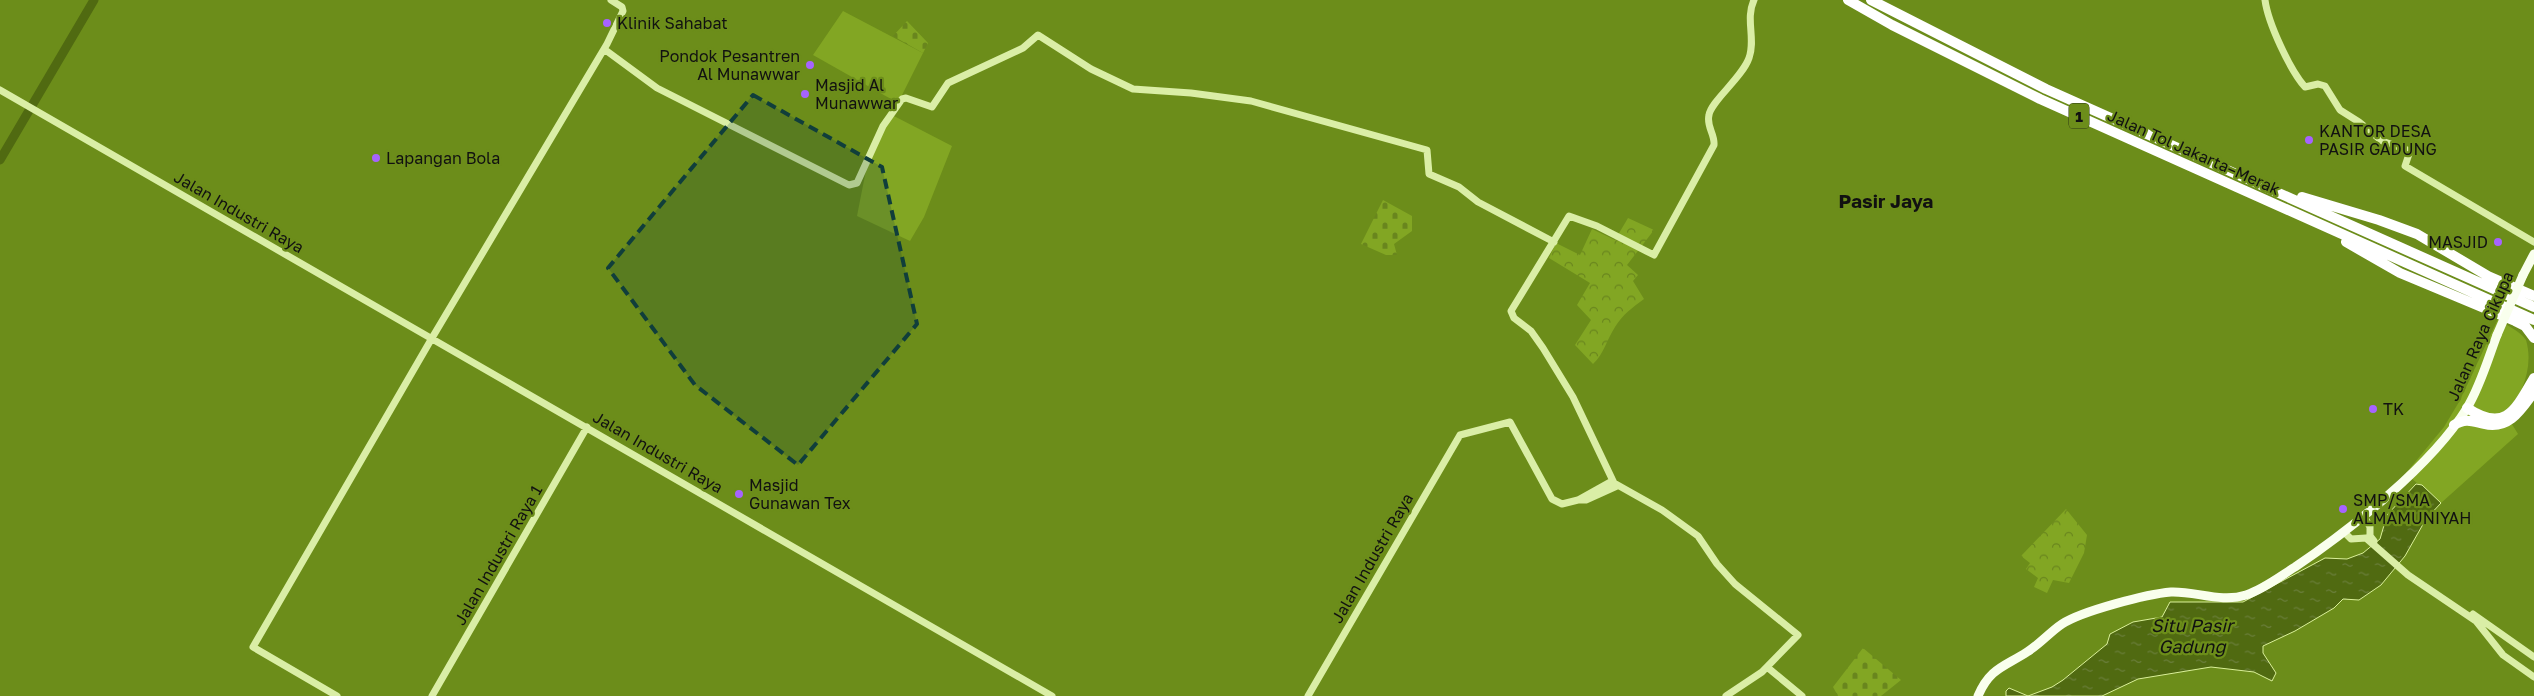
<svg xmlns="http://www.w3.org/2000/svg" width="2534" height="696" font-family="'Golos Text',sans-serif">
<style>
.green{fill:#82a623}
.forest{fill:url(#forest-crowns)}
.cemetery{fill:url(#cemetery-stones)}
.water{fill:url(#water-ripples);stroke:#daf099}
.lines{fill:none;stroke-linecap:round;stroke-linejoin:round}
.river{stroke:#506a11;stroke-width:9}
.minor{stroke:#daeea6;stroke-width:7}
.major{stroke:#f9ffed;stroke-width:9}
.highway{stroke:#fff;stroke-width:10}
.major-bridge{stroke:#f9ffed;stroke-width:9}
.marked{fill:#103e3b;fill-opacity:0.2;stroke:#103e3b;stroke-width:4;stroke-dasharray:10 6;stroke-linejoin:round}
.poi-dot{fill:#a663ff;stroke:#6c8d1a;stroke-width:2}
.labels{text-anchor:middle;dominant-baseline:central;stroke-width:4.5;stroke-linejoin:round;paint-order:stroke}
.shield{fill:#6c8d1a;stroke:#2c3614;stroke-width:1}
.shield-label{font-size:15px;font-weight:bold;fill:#111}
.poi-label{font-size:16px;fill:#111;stroke:#6c8d1a;text-anchor:start}
.street-label{font-size:16px;fill:#111;stroke:#6c8d1a}
.water-label{font-size:18px;font-style:italic;fill:#111;stroke:#6c8d1a}
.quarter-label{font-size:19px;font-weight:bold;fill:#111;stroke:#6c8d1a}
</style>
<defs>
<pattern id="forest-crowns" width="20" height="18" patternUnits="userSpaceOnUse" patternTransform="scale(1.25)"><rect width="20" height="18" fill="#82a623"/><path d="M2 6a3 3 0 1 1 6 0M12 15a3 3 0 1 1 6 0" fill="none" stroke="#69861d"/></pattern>
<pattern id="cemetery-stones" width="16" height="16" patternUnits="userSpaceOnUse" patternTransform="scale(1.25)"><rect width="16" height="16" fill="#82a623"/><path d="M2 7V4a2 2 0 0 1 4 0v3zM10 15v-3a2 2 0 0 1 4 0v3z" fill="#69861d"/></pattern>
<pattern id="water-ripples" width="26" height="14" patternUnits="userSpaceOnUse" patternTransform="scale(1.25)"><rect width="26" height="14" fill="#506a11"/><path d="M2 4q2-2 4 0t4 0M15 11q2-2 4 0t4 0" fill="none" stroke="#6a7e3b"/></pattern>
</defs>
<rect width="100%" height="100%" fill="#6c8d1a"/>
<path class="green" d="M 843,11 L 923,53 L 898,103 L 813,55 Z
M 892,115 L 952,146 L 924,217 L 910,241 L 857,216 L 869,155 Z
M 2498,319 C 2506,325 2520,331 2526,340 C 2534,367 2522,393 2507,416 L 2518,434 L 2441,503 C 2430,491 2417,485 2406,473 L 2444,427 L 2459,402 Z"/>
<path class="forest" d="M 1628,218 L 1654,230 L 1627,265 L 1638,275 L 1633,281 L 1644,299 C 1632,308 1623,314 1615,327 C 1607,339 1604,354 1593,364 L 1575,345 L 1591,320 L 1577,305 L 1590,283 L 1549,258 L 1556,243 L 1580,255 L 1592,229 L 1615,240 Z
M 2066,509 L 2087,535 L 2084,553 L 2069,583 L 2053,580 L 2047,593 L 2034,587 L 2038,578 L 2026,569 L 2030,563 L 2021,556 Z"/>
<path class="cemetery" d="M 907,21 L 928,43 L 923,53 L 893,36 Z
M 1383,200 L 1412,216 L 1412,231 L 1394,244 L 1397,255 L 1386,255 L 1361,244 Z
M 1863,648 L 1901,680 L 1881,696 L 1838,696 L 1833,687 Z"/>
<path class="water" d="M 2416,484 L 2422,485 L 2441,503 L 2426,519 L 2405,556 L 2381,585 L 2359,600 L 2343,599 L 2334,608 L 2295,631 L 2263,646 L 2263,653 L 2276,673 L 2272,681 L 2254,672 L 2211,667 L 2138,679 L 2102,696 L 2006,696 L 2006,691 L 2009,688 L 2028,696 L 2052,687 L 2063,680 L 2107,644 L 2110,634 L 2133,622 L 2162,617 L 2170,602 L 2243,602 L 2325,558 L 2347,559 L 2363,553 L 2380,539 L 2387,515 Z"/>
<g class="lines">
<path class="river" d="M 0,160 L 94,0"/>
<path class="minor" d="M 2265,0 C 2268,23 2290,70 2305,87 L 2318,84 L 2325,86 L 2340,110 L 2359,122 L 2382,141 L 2410,151 L 2405,166 L 2534,242
M 604,49 L 657,88 L 849,185 L 857,183 L 883,126 L 902,99 L 906,98 L 932,107 L 948,83 L 1023,48 L 1038,35 L 1091,69 L 1133,89 L 1191,93 L 1251,101 L 1427,150 L 1429,174 L 1459,187 L 1478,202 L 1554,242
M 0,90 L 1052,696
M 1578,500 L 1586,500 L 1617,486
M 2364,516 L 2370,527 L 2370,536 L 2374,541
M 2344,532 L 2351,539 L 2366,538 L 2408,575 L 2476,621 L 2503,655 L 2534,677
M 2473,614 L 2534,657
M 1767,667 L 1802,696
M 337,696 L 253,647 L 432,338 L 607,44 L 623,11 L 622,7 L 611,0
M 432,696 L 587,427
M 1308,696 L 1460,435 L 1510,422 L 1552,499 L 1562,504 L 1578,500 L 1612,481
M 1726,696 L 1762,672 L 1798,635 L 1735,584 L 1717,564 L 1698,536 L 1662,510 L 1614,483 L 1573,397 L 1543,348 L 1531,331 L 1514,318 L 1511,311 L 1569,216 L 1597,226 L 1654,255 L 1714,145 C 1715,134 1706,126 1709,115 C 1711,101 1742,78 1749,58 C 1756,39 1745,19 1754,0"/>
<path class="major" d="M 2523,275 L 2534,254
M 1978,696 C 1990,668 2004,667 2027,652 C 2040,644 2050,632 2062,624 C 2082,611 2147,594 2171,592 C 2196,591 2221,603 2246,595 C 2264,589 2279,577 2295,567 C 2350,530 2432,465 2467,408 C 2480,387 2488,359 2497,335"/>
<path class="highway" d="M 1848,0 L 1892,25 L 2040,99 L 2534,320
M 1871,0 L 2046,89 L 2534,307
M 2302,197 L 2379,220 L 2417,234 L 2488,276 L 2534,296
M 2346,242 L 2400,273 L 2515,321 L 2525,326 L 2534,338
M 2467,408 C 2505,433 2515,411 2534,378
M 2454,425 C 2466,418 2471,421 2484,424 C 2509,430 2521,410 2534,392"/>
<path class="major-bridge" d="M 2497,335 L 2523,275"/>
</g>
<path class="marked" d="M 753,95 L 882,167 L 917,324 L 798,465 L 695,385 L 608,268 Z"/>
<g class="poi-dot">
<circle cx="607" cy="23" r="5"/>
<circle cx="810" cy="65" r="5"/>
<circle cx="805" cy="94" r="5"/>
<circle cx="2309" cy="140" r="5"/>
<circle cx="376" cy="158" r="5"/>
<circle cx="2498" cy="242" r="5"/>
<circle cx="2373" cy="409" r="5"/>
<circle cx="739" cy="494" r="5"/>
<circle cx="2343" cy="509" r="5"/>
</g>
<g class="labels">
<rect class="shield" x="2069" y="103.5" width="20" height="25" rx="4"/>
<g class="shield-label">
<text x="2079" y="116">1</text>
</g>
<g class="poi-label">
<text x="617" y="23">Klinik Sahabat</text>
<text x="800" y="56" text-anchor="end">Pondok Pesantren<tspan x="800" dy="18">Al Munawwar</tspan></text>
<text x="815" y="85">Masjid Al<tspan x="815" dy="18">Munawwar</tspan></text>
<text x="2319" y="131">KANTOR DESA<tspan x="2319" dy="18">PASIR GADUNG</tspan></text>
<text x="386" y="158">Lapangan Bola</text>
<text x="2488" y="242" text-anchor="end">MASJID</text>
<text x="2383" y="409">TK</text>
<text x="749" y="485">Masjid<tspan x="749" dy="18">Gunawan Tex</tspan></text>
<text x="2353" y="500">SMP/SMA<tspan x="2353" dy="18">ALMAMUNIYAH</tspan></text>
</g>
<g class="street-label">
<text transform="translate(2194 152) rotate(24)">Jalan Tol Jakarta–Merak</text>
<text transform="translate(239 212) rotate(30)">Jalan Industri Raya</text>
<text transform="translate(2480 336) rotate(-66)">Jalan Raya Cikupa</text>
<text transform="translate(658 452) rotate(30)">Jalan Industri Raya</text>
<text transform="translate(498 555) rotate(-60)">Jalan Industri Raya 1</text>
<text transform="translate(1372 558) rotate(-60)">Jalan Industri Raya</text>
</g>
<g class="water-label">
<text x="2192" y="625">Situ Pasir<tspan x="2192" dy="21">Gadung</tspan></text>
</g>
<g class="quarter-label">
<text x="1886" y="200">Pasir Jaya</text>
</g>
</g>
</svg>
